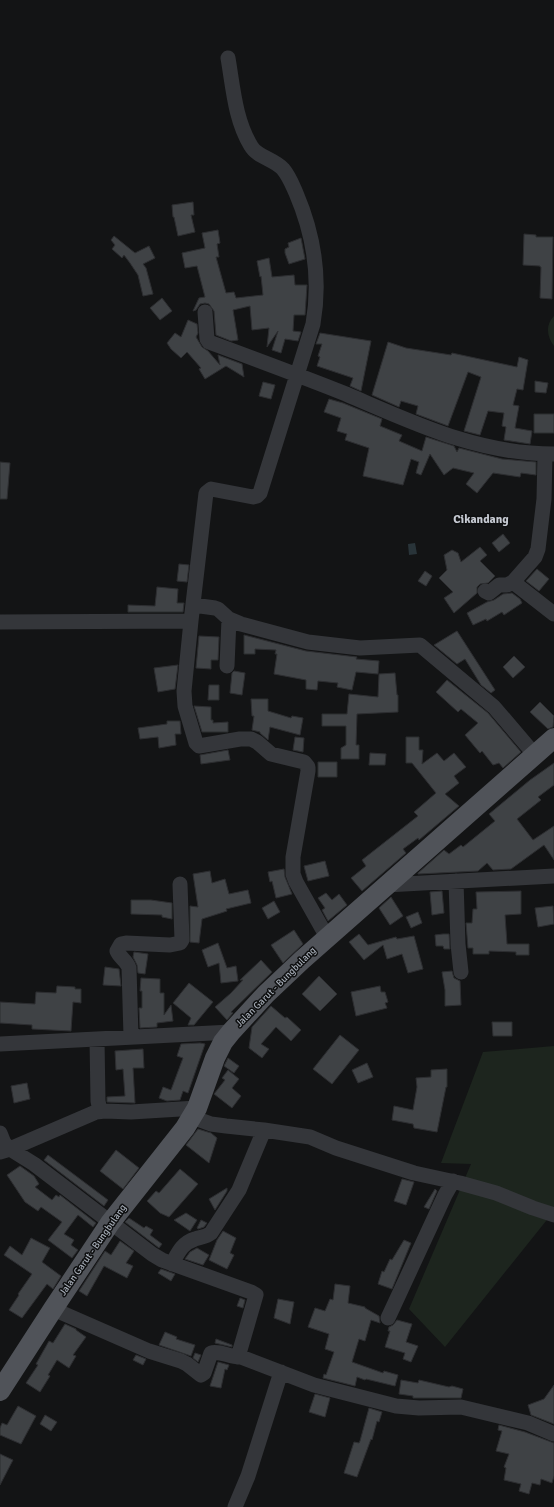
<svg xmlns="http://www.w3.org/2000/svg" width="554" height="1507" font-family="Signika,sans-serif">
<style>
.green{fill:#1d251e}
.water{fill:#293439}
.building{fill:#3f4245;stroke:#2d2e31}
.lines{fill:none;stroke-linecap:round;stroke-linejoin:round}
.minor{stroke:#34363a;stroke-width:15}
.major{stroke:#505359;stroke-width:20}
.labels{text-anchor:middle;dominant-baseline:central;stroke-width:3;stroke-linejoin:round;paint-order:stroke}
.street-label{font-size:10px;fill:#a5acb6;stroke:#0e0f10}
.quarter-label{font-size:12px;font-weight:bold;fill:#c6cad2;stroke:#0e0f10}
</style>
<rect width="100%" height="100%" fill="#131415"/>
<path class="green" d="M 554,316 L 554,346 C 547,337 545,325 554,316 Z
M 554,1046 L 554,1211 L 445,1347 L 409,1309 L 471,1164 L 441,1163 L 483,1052 Z"/>
<path class="water" d="M 415,543 L 417,554 L 409,555 L 408,544 Z"/>
<path class="building" d="M 193,202 L 194,215 L 191,215 L 195,232 L 178,236 L 174,217 L 173,217 L 172,205 Z
M 218,230 L 220,243 L 217,244 L 219,257 L 216,257 L 226,293 L 234,292 L 236,298 L 263,295 L 261,276 L 260,277 L 257,261 L 269,258 L 272,277 L 294,275 L 295,285 L 307,285 L 305,315 L 294,315 L 293,331 L 301,332 L 298,341 L 285,339 L 281,353 L 272,350 L 278,331 L 267,347 L 269,328 L 252,330 L 250,306 L 233,310 L 238,340 L 231,341 L 216,335 L 214,311 L 209,304 L 205,303 L 200,304 L 196,310 L 193,311 L 199,298 L 205,297 L 197,266 L 185,268 L 182,253 L 205,248 L 202,233 Z
M 524,234 L 536,235 L 536,237 L 553,237 L 552,299 L 540,298 L 541,267 L 540,267 L 540,266 L 523,265 Z
M 114,236 L 135,253 L 149,246 L 155,258 L 143,264 L 146,268 L 153,294 L 143,296 L 138,275 L 130,263 L 124,255 L 122,258 L 112,249 L 115,245 L 111,240 Z
M 301,238 L 305,259 L 289,264 L 285,253 L 285,249 L 289,247 L 288,243 Z
M 162,298 L 172,311 L 160,320 L 150,308 Z
M 188,320 L 197,324 L 198,333 L 196,337 L 202,347 L 208,351 L 220,365 L 218,355 L 242,364 L 244,377 L 226,366 L 205,379 L 199,369 L 201,368 L 187,352 L 181,358 L 171,349 L 167,343 L 175,333 L 181,337 Z
M 320,333 L 371,341 L 361,391 L 350,386 L 353,378 L 317,366 L 320,357 L 318,356 L 322,344 L 316,344 Z
M 388,342 L 406,348 L 451,355 L 452,353 L 517,367 L 519,357 L 528,360 L 523,390 L 517,389 L 513,405 L 519,406 L 515,428 L 532,431 L 530,444 L 504,440 L 506,427 L 502,426 L 504,413 L 488,411 L 480,435 L 464,431 L 481,377 L 468,372 L 448,426 L 416,414 L 418,406 L 401,401 L 399,407 L 372,395 Z
M 535,381 L 548,383 L 546,393 L 535,392 Z
M 263,382 L 275,385 L 271,399 L 259,396 Z
M 329,399 L 343,403 L 382,419 L 380,426 L 402,435 L 399,441 L 422,451 L 426,437 L 454,446 L 457,452 L 459,448 L 502,459 L 536,462 L 536,475 L 521,473 L 520,477 L 493,473 L 477,493 L 466,484 L 474,473 L 453,468 L 444,475 L 430,454 L 421,475 L 416,473 L 419,462 L 411,459 L 403,485 L 363,476 L 369,448 L 345,440 L 347,434 L 337,431 L 341,418 L 324,412 Z
M 534,414 L 554,414 L 554,433 L 534,433 Z
M 0,462 L 10,463 L 7,499 L 0,499 Z
M 503,534 L 510,543 L 499,552 L 492,543 Z
M 480,547 L 487,555 L 480,561 L 495,576 L 488,583 L 480,584 L 477,587 L 477,593 L 454,613 L 444,598 L 453,592 L 439,578 L 447,570 L 444,555 L 452,550 L 458,553 L 461,562 Z
M 179,564 L 189,565 L 187,582 L 177,581 Z
M 537,569 L 549,579 L 539,591 L 526,581 Z
M 425,571 L 432,576 L 426,586 L 418,581 Z
M 157,587 L 178,589 L 177,603 L 184,603 L 183,612 L 128,612 L 128,605 L 155,606 Z
M 512,593 L 520,599 L 522,603 L 504,615 L 502,612 L 487,621 L 486,619 L 473,625 L 467,613 L 487,602 L 494,600 L 503,594 Z
M 457,631 L 495,690 L 491,693 L 481,685 L 465,659 L 457,664 L 434,645 Z
M 244,635 L 306,651 L 357,657 L 356,659 L 379,661 L 378,674 L 356,672 L 352,690 L 337,687 L 338,683 L 318,681 L 317,690 L 306,689 L 306,680 L 274,674 L 277,654 L 275,654 L 276,650 L 255,649 L 255,654 L 244,654 Z
M 199,636 L 219,637 L 218,660 L 211,660 L 211,669 L 196,668 Z
M 514,656 L 525,667 L 513,678 L 503,667 Z
M 178,665 L 175,689 L 158,692 L 154,668 Z
M 234,671 L 245,673 L 242,695 L 230,693 L 232,673 Z
M 395,673 L 397,695 L 398,695 L 398,712 L 357,714 L 356,745 L 359,745 L 359,759 L 341,759 L 341,748 L 346,745 L 346,726 L 322,726 L 322,714 L 347,714 L 349,694 L 378,697 L 379,674 Z
M 447,680 L 488,713 L 521,752 L 503,768 L 499,763 L 493,765 L 482,751 L 480,753 L 465,735 L 478,723 L 461,709 L 458,712 L 436,692 Z
M 209,685 L 219,685 L 219,700 L 208,700 Z
M 251,699 L 268,699 L 268,711 L 291,718 L 292,716 L 303,718 L 300,735 L 270,727 L 268,740 L 260,733 L 260,732 L 252,730 L 254,716 L 252,716 Z
M 540,702 L 554,716 L 553,727 L 548,729 L 530,712 Z
M 194,706 L 211,707 L 211,720 L 213,720 L 213,723 L 228,722 L 228,732 L 202,732 Z
M 167,721 L 180,721 L 181,734 L 175,734 L 176,745 L 159,748 L 158,737 L 140,739 L 138,728 L 167,724 Z
M 295,737 L 304,738 L 303,752 L 293,750 Z
M 406,737 L 419,737 L 419,750 L 423,750 L 422,764 L 437,753 L 444,761 L 454,753 L 466,767 L 454,776 L 459,783 L 445,794 L 459,806 L 419,840 L 418,838 L 403,849 L 406,853 L 362,891 L 351,878 L 366,866 L 362,860 L 418,816 L 414,812 L 436,793 L 412,763 L 406,763 Z
M 228,750 L 230,760 L 201,764 L 200,755 Z
M 370,753 L 386,754 L 385,765 L 369,765 Z
M 318,762 L 337,762 L 337,777 L 318,777 Z
M 554,763 L 554,785 L 538,797 L 541,800 L 517,819 L 533,840 L 554,826 L 554,860 L 544,845 L 511,869 L 493,870 L 487,863 L 478,871 L 418,874 L 418,873 L 444,850 L 449,854 L 461,845 L 463,847 L 495,821 L 489,814 L 530,780 Z
M 325,861 L 329,876 L 308,881 L 304,866 Z
M 284,869 L 285,877 L 292,894 L 276,898 L 272,881 L 270,882 L 268,872 Z
M 210,871 L 212,883 L 225,879 L 229,894 L 248,890 L 251,903 L 226,909 L 227,911 L 202,919 L 199,943 L 190,942 L 190,906 L 198,907 L 193,874 Z
M 442,891 L 444,913 L 432,915 L 430,892 Z
M 521,891 L 521,914 L 505,915 L 507,944 L 529,944 L 529,955 L 516,955 L 516,952 L 489,951 L 489,954 L 473,954 L 473,948 L 468,948 L 466,923 L 472,923 L 473,909 L 477,909 L 476,892 Z
M 326,893 L 332,900 L 339,894 L 347,905 L 328,921 L 322,910 L 325,908 L 318,898 Z
M 391,897 L 403,916 L 390,925 L 379,908 Z
M 131,900 L 151,900 L 172,903 L 172,919 L 162,917 L 162,915 L 131,914 Z
M 274,901 L 280,912 L 268,919 L 262,908 Z
M 553,906 L 554,924 L 538,927 L 535,908 Z
M 418,912 L 422,923 L 411,928 L 406,917 Z
M 294,930 L 303,944 L 283,963 L 271,945 Z
M 359,934 L 368,945 L 396,937 L 397,939 L 414,936 L 423,969 L 408,973 L 402,954 L 387,959 L 383,945 L 364,960 L 349,942 Z
M 443,934 L 449,934 L 450,949 L 444,949 L 443,946 L 436,946 L 435,935 Z
M 218,943 L 227,968 L 236,966 L 238,981 L 221,983 L 219,963 L 208,967 L 202,950 Z
M 134,952 L 148,954 L 145,974 L 138,973 L 137,965 L 133,957 Z
M 261,960 L 272,972 L 231,1012 L 233,1013 L 227,1020 L 215,1007 L 231,993 L 243,980 L 240,980 Z
M 105,967 L 119,969 L 121,986 L 103,985 Z
M 452,971 L 454,978 L 460,981 L 461,1005 L 445,1006 L 445,990 L 442,972 Z
M 319,976 L 337,994 L 320,1011 L 302,994 Z
M 141,978 L 160,979 L 160,993 L 164,993 L 164,1015 L 171,1005 L 173,1021 L 157,1023 L 157,1027 L 140,1028 L 139,1008 L 142,1008 L 142,991 L 140,991 Z
M 189,983 L 213,1002 L 194,1025 L 188,1025 L 191,1018 L 173,1003 Z
M 57,986 L 75,987 L 75,989 L 81,989 L 81,1003 L 73,1002 L 71,1031 L 32,1029 L 32,1025 L 0,1023 L 0,1002 L 35,1004 L 36,992 L 56,993 Z
M 380,986 L 381,992 L 385,992 L 388,1002 L 385,1003 L 387,1008 L 356,1016 L 351,992 Z
M 271,1006 L 285,1018 L 287,1017 L 301,1030 L 291,1041 L 276,1027 L 261,1044 L 269,1049 L 262,1058 L 249,1048 L 252,1027 Z
M 492,1022 L 512,1022 L 512,1036 L 493,1036 Z
M 340,1035 L 359,1050 L 332,1084 L 313,1069 Z
M 200,1043 L 205,1044 L 188,1093 L 183,1091 L 180,1100 L 167,1101 L 159,1098 L 163,1087 L 171,1090 L 183,1058 L 177,1056 L 181,1044 Z
M 143,1049 L 144,1068 L 133,1068 L 135,1103 L 107,1102 L 107,1097 L 125,1096 L 123,1069 L 116,1070 L 115,1051 Z
M 228,1058 L 239,1066 L 234,1073 L 224,1066 Z
M 367,1063 L 373,1077 L 358,1083 L 352,1070 Z
M 447,1069 L 447,1087 L 446,1087 L 437,1132 L 414,1128 L 413,1124 L 392,1120 L 394,1106 L 413,1110 L 417,1087 L 416,1078 L 431,1077 L 431,1070 Z
M 228,1070 L 239,1079 L 232,1088 L 241,1096 L 232,1108 L 214,1094 L 225,1080 L 222,1078 Z
M 27,1083 L 30,1099 L 14,1103 L 11,1086 Z
M 198,1129 L 211,1133 L 217,1138 L 209,1163 L 186,1145 Z
M 116,1150 L 139,1168 L 123,1189 L 100,1171 Z
M 48,1155 L 108,1200 L 104,1206 L 44,1160 Z
M 20,1166 L 34,1176 L 39,1184 L 35,1187 L 52,1200 L 56,1195 L 59,1197 L 60,1195 L 96,1223 L 93,1227 L 78,1215 L 64,1234 L 74,1240 L 71,1245 L 78,1250 L 72,1258 L 48,1240 L 62,1222 L 41,1207 L 38,1211 L 25,1202 L 7,1175 Z
M 180,1169 L 198,1184 L 169,1217 L 160,1213 L 147,1201 L 156,1191 L 159,1193 Z
M 402,1179 L 414,1182 L 406,1205 L 394,1201 Z
M 227,1188 L 227,1191 L 215,1210 L 209,1199 Z
M 435,1189 L 437,1191 L 429,1209 L 424,1207 Z
M 186,1213 L 197,1220 L 190,1231 L 174,1220 Z
M 129,1218 L 144,1228 L 146,1226 L 153,1230 L 150,1235 L 162,1244 L 159,1248 L 125,1222 Z
M 201,1220 L 207,1223 L 204,1227 L 198,1229 L 197,1228 Z
M 223,1231 L 236,1238 L 230,1253 L 234,1255 L 227,1269 L 209,1260 L 217,1240 Z
M 31,1238 L 50,1248 L 42,1262 L 61,1276 L 53,1289 L 47,1284 L 22,1318 L 9,1310 L 19,1295 L 18,1294 L 32,1274 L 4,1255 L 10,1246 L 22,1255 Z
M 404,1240 L 411,1243 L 392,1289 L 378,1284 L 382,1271 L 384,1272 L 390,1259 L 392,1260 Z
M 120,1241 L 134,1251 L 126,1263 L 133,1266 L 127,1278 L 104,1266 L 87,1296 L 79,1291 L 105,1251 L 111,1255 Z
M 197,1248 L 209,1255 L 203,1265 L 185,1259 L 190,1252 Z
M 161,1269 L 175,1274 L 171,1281 L 158,1273 Z
M 335,1284 L 350,1286 L 348,1303 L 365,1307 L 365,1308 L 379,1316 L 380,1323 L 371,1320 L 365,1341 L 359,1339 L 352,1362 L 383,1373 L 384,1371 L 398,1375 L 395,1386 L 366,1379 L 365,1380 L 357,1377 L 355,1386 L 323,1378 L 324,1374 L 326,1375 L 334,1352 L 325,1349 L 329,1334 L 308,1327 L 315,1308 L 325,1311 L 330,1299 L 333,1300 Z
M 240,1298 L 245,1300 L 243,1308 L 237,1306 Z
M 278,1299 L 294,1302 L 290,1324 L 274,1318 Z
M 397,1320 L 412,1324 L 406,1342 L 418,1346 L 411,1362 L 403,1359 L 405,1353 L 385,1347 L 390,1331 L 388,1331 L 389,1327 L 393,1325 Z
M 65,1324 L 76,1329 L 76,1330 L 86,1337 L 73,1355 L 76,1356 L 69,1368 L 57,1360 L 48,1375 L 50,1376 L 40,1392 L 26,1383 L 38,1365 L 36,1364 L 49,1341 L 53,1343 Z
M 165,1332 L 177,1337 L 176,1339 L 195,1345 L 191,1356 L 159,1345 Z
M 216,1339 L 232,1345 L 232,1347 L 215,1343 Z
M 195,1353 L 201,1355 L 198,1362 L 193,1358 Z
M 136,1355 L 146,1359 L 143,1365 L 133,1360 Z
M 218,1362 L 229,1365 L 227,1370 L 225,1369 L 221,1388 L 210,1386 Z
M 401,1380 L 418,1383 L 419,1380 L 449,1387 L 452,1386 L 463,1389 L 461,1398 L 413,1398 L 413,1396 L 399,1394 Z
M 554,1385 L 554,1424 L 531,1415 L 528,1405 L 544,1399 Z
M 315,1394 L 330,1398 L 325,1417 L 309,1412 Z
M 18,1406 L 36,1416 L 21,1444 L 0,1435 L 0,1428 L 2,1423 L 7,1425 Z
M 369,1408 L 382,1412 L 379,1422 L 377,1421 L 372,1440 L 371,1439 L 357,1477 L 344,1473 L 354,1442 L 359,1443 L 360,1441 Z
M 45,1415 L 57,1422 L 51,1431 L 40,1424 Z
M 499,1425 L 525,1432 L 554,1443 L 554,1476 L 552,1483 L 541,1479 L 540,1485 L 532,1483 L 529,1494 L 519,1491 L 521,1484 L 504,1480 L 506,1468 L 504,1467 L 509,1454 L 496,1451 L 502,1431 L 498,1430 Z
M 0,1454 L 13,1460 L 0,1485 Z"/>
<g class="lines">
<path class="minor" d="M 228,58 C 233,87 235,120 251,146 C 257,157 274,159 283,169 C 289,176 292,184 296,193 C 314,235 321,278 313,324 L 260,493 L 257,496 L 253,497 L 211,489 L 206,493 L 191,621 L 184,691 L 185,706 L 196,743 L 199,746 L 240,739 L 251,739 L 257,742 L 271,754 L 304,762 L 308,767 L 308,771 L 293,857 L 293,874 L 296,882 L 327,937
M 205,312 L 207,339 L 209,342 C 255,359 301,376 346,394 C 414,423 477,454 554,454
M 545,454 L 544,499 L 538,549 L 535,557 L 513,582 L 554,614
M 485,591 L 489,593 L 499,585 L 507,585 L 513,582
M 193,605 L 215,608 L 218,609 L 229,619 L 241,624 L 308,642 L 360,648 L 420,645 L 494,707 L 535,755
M 0,622 L 191,621
M 227,666 L 229,619
M 456,881 L 458,944 L 461,972
M 386,885 L 554,876
M 131,1036 L 129,968 C 127,961 120,958 117,951 L 121,944 L 126,943 L 170,945 L 180,943 L 182,940 L 180,884
M 97,1039 L 98,1101 L 100,1111
M 0,1044 L 231,1032
M 192,1117 L 211,1124 L 226,1126 L 264,1130 L 310,1137 L 336,1148 L 414,1173 L 460,1183 L 496,1193 L 533,1208 L 554,1215
M 0,1133 L 4,1143 L 10,1149 L 96,1112 L 105,1111 L 131,1112 L 197,1108
M 0,1152 L 10,1149 L 34,1164 L 152,1254 L 162,1260 L 251,1292 L 256,1295 L 238,1357
M 172,1264 C 178,1253 182,1243 195,1239 C 201,1237 206,1237 211,1233 L 239,1190 L 264,1130
M 53,1309 L 149,1351 L 181,1361 L 187,1364 L 201,1375 L 204,1373 L 211,1353 C 220,1350 231,1358 241,1357 L 314,1385 L 396,1406 L 419,1408 L 461,1407 L 528,1423 L 554,1434
M 388,1318 L 445,1195 L 453,1181
M 235,1507 L 248,1476 L 281,1372"/>
<path class="major" d="M 0,1391 L 53,1309 L 110,1223 L 185,1128 L 197,1108 L 215,1058 L 223,1042 L 231,1032 L 266,994 L 302,960 L 554,738"/>
</g>
<g class="labels">
<g class="street-label">
<text transform="translate(276 987) rotate(-45)">Jalan Garut - Bungbulang</text>
<text transform="translate(93 1250) rotate(-55)">Jalan Garut - Bungbulang</text>
</g>
<g class="quarter-label">
<text x="481" y="519">Cikandang</text>
</g>
</g>
</svg>
